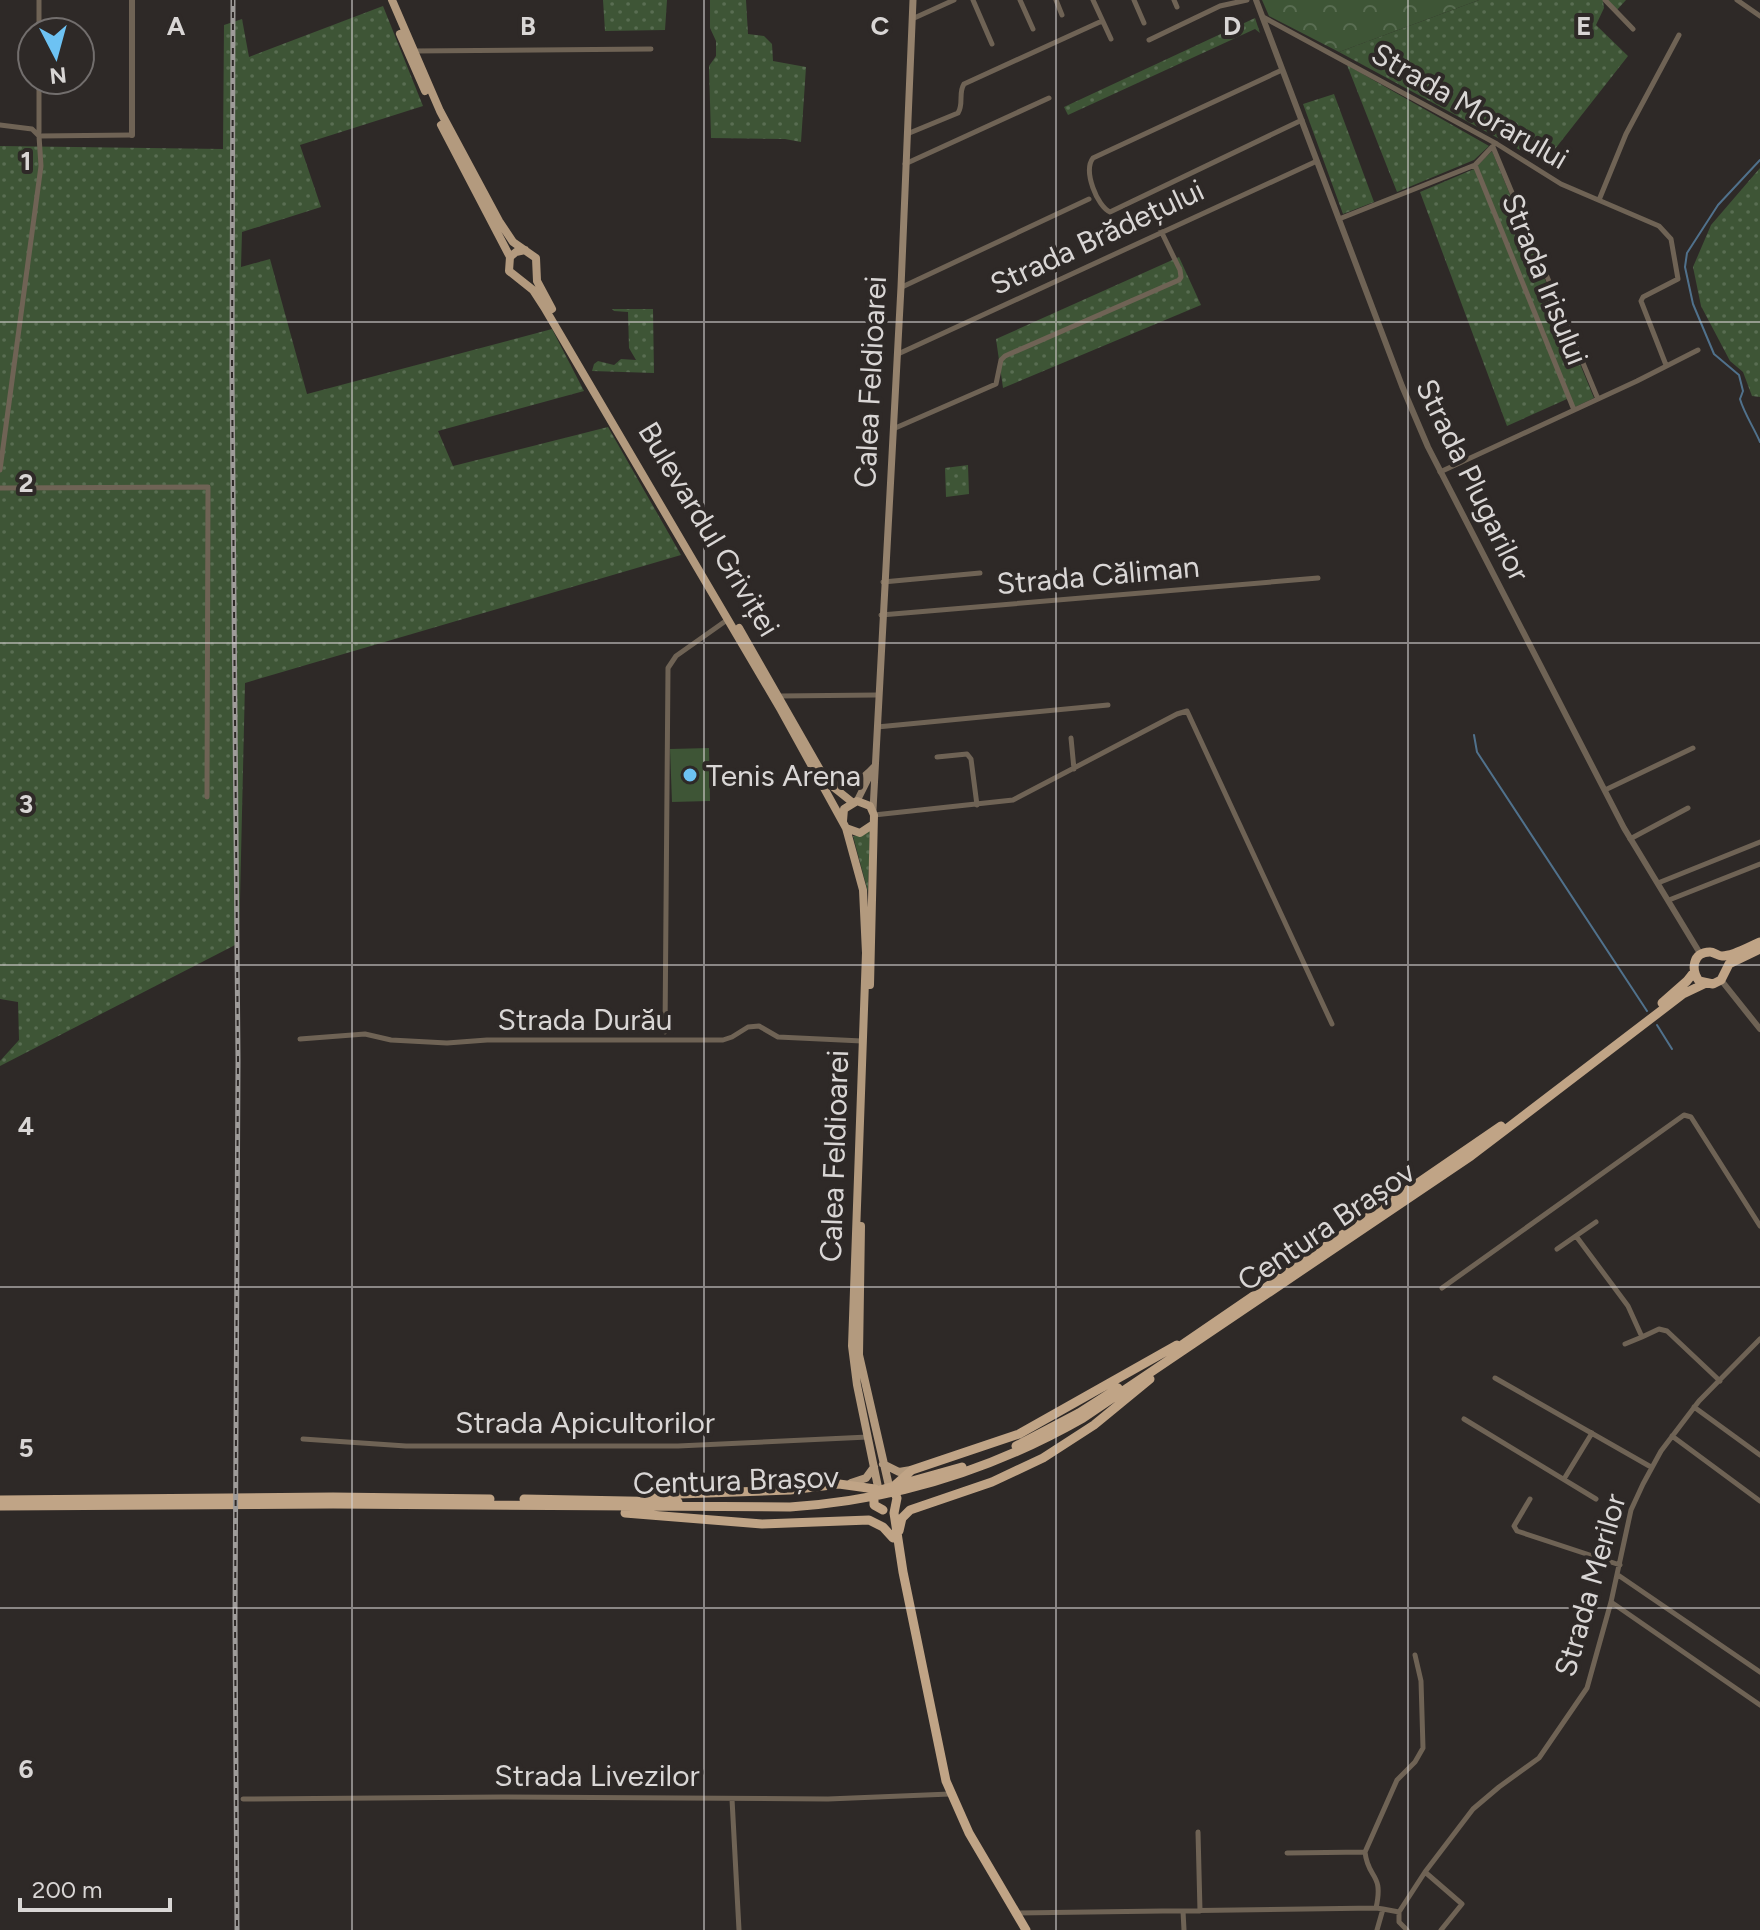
<svg xmlns="http://www.w3.org/2000/svg" width="1760" height="1930" font-family="Figtree,sans-serif">
<style>
.grass{fill:url(#grass-dots)}
.forest{fill:url(#forest-crowns)}
.park{fill:#3e5536}
.lines{fill:none;stroke-linecap:round;stroke-linejoin:round}
.stream{stroke:#50718c;stroke-width:2}
.minor{stroke:#6f6355;stroke-width:5}
.tertiary{stroke:#6f6355;stroke-width:6}
.secondary{stroke:#95826d;stroke-width:7}
.primary{stroke:#b39a7e;stroke-width:8}
.trunk{stroke:#c0a486;stroke-width:9}
.rail-casing{stroke:#9e9b99;stroke-width:5}
.rail{stroke:#2e2927;stroke-width:2;stroke-dasharray:6;stroke-linecap:butt}
.grid{fill:none;stroke:#d9d6d5;stroke-width:2;stroke-opacity:0.55}
.poi-dot{fill:#6dc2f3;stroke:#2e2927;stroke-width:3}
.labels{text-anchor:middle;dominant-baseline:central;stroke-width:8;stroke-linejoin:round;paint-order:stroke}
.street-label{font-size:30px;fill:#d9d6d5;stroke:#2e2927}
.poi-label{font-size:30px;fill:#d9d6d5;stroke:#2e2927;text-anchor:start}
.grid-label{font-size:26px;text-anchor:middle;font-weight:bold;fill:#d9d6d5;stroke:#2e2927;stroke-width:8;stroke-linejoin:round;paint-order:stroke}
</style>
<defs>
<pattern id="grass-dots" width="8" height="8" patternUnits="userSpaceOnUse" patternTransform="scale(2)"><rect width="8" height="8" fill="#3e5536"/><path d="M2 2h.1M6 6h.1" fill="none" stroke="#596d52" stroke-width="1.8" stroke-linecap="round"/></pattern>
<pattern id="forest-crowns" width="20" height="18" patternUnits="userSpaceOnUse" patternTransform="scale(2)"><rect width="20" height="18" fill="#3e5536"/><path d="M2 6a3 3 0 1 1 6 0M12 15a3 3 0 1 1 6 0" fill="none" stroke="#596d52"/></pattern>
</defs>
<rect width="100%" height="100%" fill="#2e2927"/>
<path class="grass" d="M 603,0 L 667,0 L 665,30 L 605,31 Z
M 710,0 L 746,0 L 748,34 L 764,36 L 772,44 L 773,61 L 806,67 L 801,142 L 785,139 L 711,138 L 709,66 L 716,56 L 716,41 L 710,28 Z
M 1479,0 L 1626,0 L 1616,11 L 1603,1 L 1604,8 L 1596,25 L 1628,56 L 1544,163 L 1339,52 Z
M 383,6 L 423,106 L 300,145 L 321,207 L 242,232 L 241,267 L 270,259 L 307,394 L 552,329 L 584,391 L 438,431 L 453,466 L 608,427 L 681,555 L 245,683 L 239,943 L 0,1066 L 0,1061 L 19,1040 L 18,1002 L 0,999 L 0,146 L 223,149 L 224,25 L 242,19 L 249,57 Z
M 1255,18 L 1260,33 L 1255,29 L 1068,115 L 1064,107 Z
M 1347,65 L 1489,146 L 1474,160 L 1397,192 Z
M 1334,94 L 1374,202 L 1343,214 L 1303,104 Z
M 1492,151 L 1594,398 L 1575,407 L 1567,399 L 1507,426 L 1420,192 L 1474,169 Z
M 1760,168 L 1760,397 L 1752,396 L 1743,372 L 1730,361 L 1701,306 L 1693,267 L 1711,225 Z
M 1179,257 L 1201,305 L 1003,388 L 996,339 Z
M 612,309 L 653,309 L 654,373 L 592,371 L 594,364 L 598,361 L 614,365 L 621,359 L 636,360 L 629,348 L 628,312 L 614,311 Z
M 968,465 L 969,494 L 946,497 L 945,468 Z
M 870,830 L 868,892 L 853,836 L 863,835 Z"/>
<path class="forest" d="M 1262,0 L 1479,0 L 1339,52 L 1269,16 Z"/>
<path class="park" d="M 709,748 L 710,801 L 672,802 L 670,749 Z"/>
<g class="lines">
<path class="stream" d="M 1760,160 L 1718,205 L 1687,253 L 1685,267 L 1693,304 L 1714,354 L 1739,375 L 1743,391 L 1740,399 C 1744,413 1754,428 1760,442
M 1474,735 L 1477,752 L 1647,1011
M 1657,1025 L 1672,1049"/>
<path class="minor" d="M 973,0 L 992,44
M 1020,0 L 1033,29
M 1056,0 L 1062,15
M 1093,0 L 1111,39
M 1134,0 L 1144,23
M 1174,0 L 1177,7
M 1605,0 L 1633,29
M 1737,0 L 1760,16
M 1263,17 L 1497,144 L 1561,184 L 1659,226 L 1671,239 L 1678,279 L 1643,297 L 1641,301 L 1666,365
M 912,19 L 954,0
M 39,32 L 39,0
M 1149,40 L 1220,6 L 1247,0
M 413,51 L 651,49
M 1282,70 L 1093,158 C 1083,171 1097,206 1110,212 L 1302,120
M 0,125 L 32,129 L 39,136 L 132,135
M 39,132 L 39,80
M 907,134 L 958,113 C 964,104 958,93 964,84 L 1102,21
M 1493,147 L 1598,399
M 905,164 L 1049,98
M 1475,165 L 1574,410
M 1599,200 L 1626,134 L 1679,35
M 1339,219 L 1475,165 L 1492,147
M 902,287 L 1089,199
M 898,354 L 1317,161
M 893,429 L 996,384 L 1001,360 L 1005,356 L 1179,280 L 1181,277 L 1180,270 L 1161,231
M 0,470 L 41,166 L 39,136
M 1440,472 L 1637,381 L 1698,350
M 0,488 L 208,487 L 207,797
M 883,582 L 980,573
M 881,615 L 1318,578
M 779,696 L 877,695
M 877,727 L 1108,705
M 1071,738 L 1074,769
M 937,757 L 967,754 L 971,759 L 977,805
M 1605,790 L 1693,748
M 874,815 L 1013,800 L 1177,714 L 1187,711 L 1332,1024
M 1630,839 L 1688,808
M 1658,883 L 1760,842
M 1669,900 L 1760,864
M 665,1032 L 668,668 L 676,656 L 727,620
M 300,1039 L 365,1034 L 391,1040 L 447,1043 L 487,1040 L 723,1040 L 732,1037 L 748,1027 L 759,1026 L 778,1037 L 862,1041
M 1576,1236 L 1628,1306 L 1642,1337 L 1659,1329 L 1667,1331 L 1720,1381
M 1557,1249 L 1596,1222
M 1442,1288 L 1684,1115 L 1691,1117 L 1760,1226
M 1625,1344 L 1642,1337
M 1495,1378 L 1651,1467
M 1694,1407 L 1760,1455
M 1464,1419 L 1596,1499
M 1672,1436 L 1760,1501
M 303,1439 L 406,1446 L 678,1446 L 868,1437
M 1564,1479 L 1592,1433
M 1530,1499 L 1514,1526 L 1517,1531 L 1620,1565
M 1618,1575 L 1760,1672
M 1611,1602 L 1760,1705
M 243,1799 L 501,1797 L 828,1799 L 950,1794
M 732,1799 L 739,1930
M 1198,1832 L 1200,1911
M 1287,1853 L 1365,1852
M 1383,1909 L 1376,1908 C 1384,1872 1368,1880 1365,1852 L 1397,1780 L 1415,1762 L 1423,1748 L 1421,1681 L 1415,1655
M 1183,1911 L 1184,1930
M 1399,1912 L 1399,1922 L 1407,1930
M 1017,1913 L 1376,1908
M 1377,1930 L 1383,1909 L 1399,1912 L 1425,1872
M 1441,1930 L 1462,1904 L 1425,1872 L 1473,1809 L 1499,1787 L 1539,1758 L 1587,1688 L 1611,1602 L 1631,1510 L 1643,1484 L 1661,1451 L 1699,1401 L 1760,1339"/>
<path class="tertiary" d="M 132,0 L 132,135
M 1256,0 L 1402,386 L 1428,447 L 1624,828 L 1701,955
M 1721,980 L 1760,1029"/>
<path class="secondary" d="M 829,783 C 849,790 862,780 875,766
M 857,801 L 870,775
M 873,810 L 901,287 L 913,0"/>
<path class="primary" d="M 392,0 L 440,111 L 499,221 L 513,242 L 536,258 L 537,281 L 552,309
M 400,34 L 425,91
M 441,125 L 510,257
M 525,250 L 516,252 L 510,257 L 509,271 L 533,290 L 544,307 L 781,710 L 846,828 L 863,890 L 866,953 L 852,1346 L 857,1385 L 878,1487
M 739,628 L 827,782 L 852,802
M 843,821 L 844,809 L 857,801 L 870,806 L 874,815 L 870,985
M 846,828 L 860,833 L 872,825
M 861,1226 L 859,1355 L 889,1486
M 883,1464 L 899,1472 L 911,1470
M 851,1483 L 866,1478 L 874,1467"/>
<path class="trunk" d="M 1760,942 C 1750,946 1734,956 1722,956 C 1718,956 1714,952 1710,952 C 1692,952 1691,970 1699,981 L 1713,984 L 1721,980 L 1729,964 L 1760,949
M 1662,1003 L 1687,981 L 1694,972
M 1173,1351 L 1501,1126
M 1016,1446 L 1079,1413 L 1118,1388
M 895,1485 L 912,1470 L 1019,1434 L 1177,1345
M 893,1489 L 897,1498 L 894,1513 L 903,1572 L 946,1781 L 969,1833 L 1026,1930
M 880,1490 L 962,1467
M 874,1492 L 874,1505 L 883,1510
M 650,1495 L 790,1490 L 839,1484 L 875,1489
M 524,1499 L 678,1502
M 0,1500 L 333,1497 L 490,1499
M 0,1506 L 333,1504 L 790,1507 C 895,1500 992,1470 1083,1418 L 1471,1156 L 1683,994 L 1704,984
M 625,1513 L 762,1524 L 869,1520 L 883,1527 L 893,1538
M 899,1531 L 902,1518 L 910,1510 L 992,1482 L 1043,1458 L 1094,1425 L 1150,1379"/>
<defs>
<path id="rail" d="M 233,0 L 232,374 L 238,1060 L 235,1619 L 237,1930"/>
</defs>
<use href="#rail" class="rail-casing"/>
<use href="#rail" class="rail"/>
</g>
<path class="grid" d="M 352,0 L 352,1930M 704,0 L 704,1930M 1056,0 L 1056,1930M 1408,0 L 1408,1930M 0,322 L 1760,322M 0,643 L 1760,643M 0,965 L 1760,965M 0,1287 L 1760,1287M 0,1608 L 1760,1608"/>
<circle class="poi-dot" cx="690" cy="775" r="8"/>
<g class="labels">
<g class="street-label">
<text transform="translate(1470 106) rotate(30)">Strada Morarului</text>
<text transform="translate(1097 237) rotate(-25)">Strada Brădețului</text>
<text transform="translate(1545 279) rotate(68)">Strada Irisului</text>
<text transform="translate(870 382) rotate(-87)">Calea Feldioarei</text>
<text transform="translate(1473 480) rotate(64)">Strada Plugarilor</text>
<text transform="translate(709 529) rotate(59)">Bulevardul Griviței</text>
<text transform="translate(1098 575) rotate(-5)">Strada Căliman</text>
<text x="585" y="1019">Strada Durău</text>
<text transform="translate(834 1156) rotate(-88)">Calea Feldioarei</text>
<text transform="translate(1326 1226) rotate(-34)">Centura Brașov</text>
<text x="585" y="1422">Strada Apicultorilor</text>
<text transform="translate(736 1480) rotate(-2)">Centura Brașov</text>
<text transform="translate(1590 1585) rotate(-74)">Strada Merilor</text>
<text x="597" y="1775">Strada Livezilor</text>
</g>
<g class="poi-label">
<text x="706" y="775">Tenis Arena</text>
</g>
</g>
<g class="grid-label">
<text x="176" y="35">A</text>
<text x="528" y="35">B</text>
<text x="880" y="35">C</text>
<text x="1232" y="35">D</text>
<text x="1584" y="35">E</text>
<text x="26" y="170">1</text>
<text x="26" y="492">2</text>
<text x="26" y="813">3</text>
<text x="26" y="1135">4</text>
<text x="26" y="1457">5</text>
<text x="26" y="1778">6</text>
</g>
<g transform="translate(56 56) rotate(174)"><circle r="38" fill="#2e2927" stroke="#726e6d" stroke-width="2"/>
<path d="M0-6L14 30L0 20L-14 30Z" fill="#6dc2f3"/>
<text y="-12" font-size="22" font-weight="bold" text-anchor="middle" fill="#d9d6d5">N</text>
</g>
<path d="M20 1898v12h150v-12" fill="none" stroke="#d9d6d5" stroke-width="4"/>
<text x="32" y="1898" font-size="24" fill="#d9d6d5" stroke="#2e2927" stroke-width="6" paint-order="stroke">200 m</text>
</svg>
